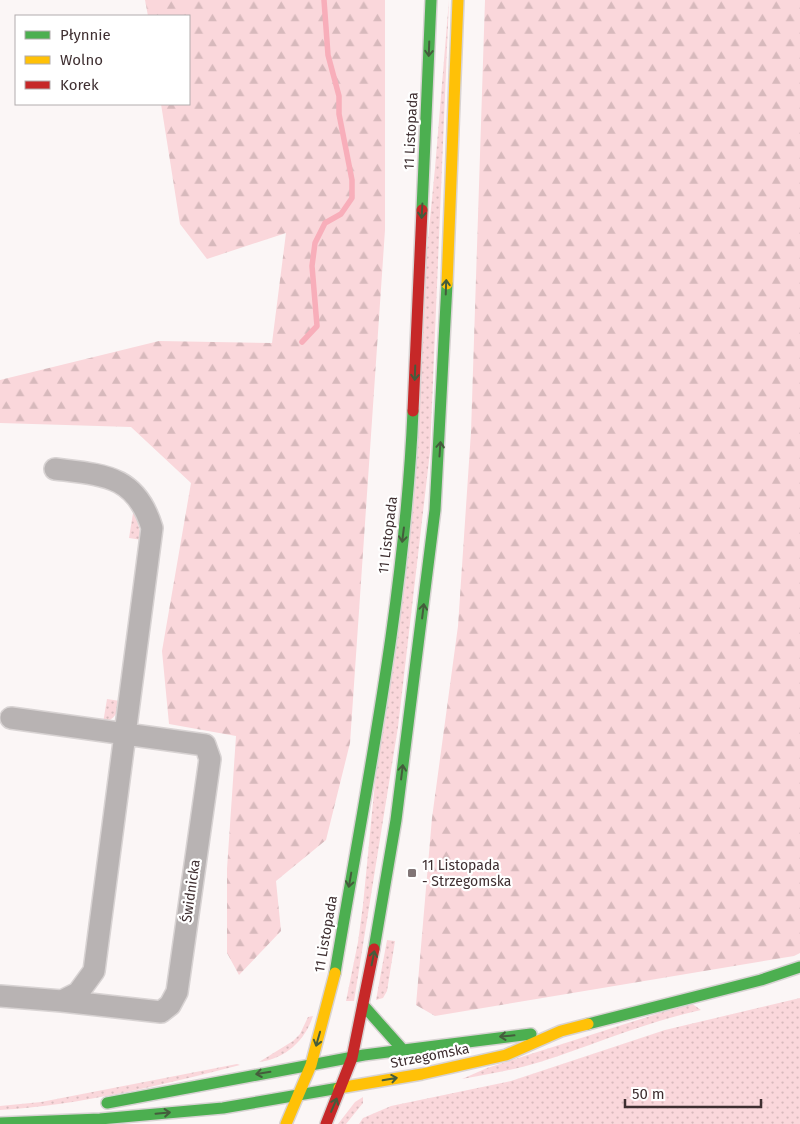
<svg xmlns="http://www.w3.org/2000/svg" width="800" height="1124" font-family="'Fira Sans',sans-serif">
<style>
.green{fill:url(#green-dots)}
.forest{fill:url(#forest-firs)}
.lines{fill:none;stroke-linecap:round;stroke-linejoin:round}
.stream{stroke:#f8aeba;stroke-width:5.5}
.street-casing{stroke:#d8d3d3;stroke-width:24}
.fast-casing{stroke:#d8d3d3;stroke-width:14}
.slow-casing{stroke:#d8d3d3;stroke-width:14}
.jam-casing{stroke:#d8d3d3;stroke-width:14}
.street{stroke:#b8b3b3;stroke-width:21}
.fast{stroke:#4caf50;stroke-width:11}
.slow{stroke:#ffc107;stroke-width:11}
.jam{stroke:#c62828;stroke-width:11}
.oneway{stroke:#445c3c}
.poi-dot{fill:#817576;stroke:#fff;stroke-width:2}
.labels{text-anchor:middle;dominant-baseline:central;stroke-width:4.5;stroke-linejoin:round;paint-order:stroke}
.street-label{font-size:14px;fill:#3f2f31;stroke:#fff}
.poi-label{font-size:14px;fill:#3f2f31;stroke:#fff;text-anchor:start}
</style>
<defs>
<pattern id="green-dots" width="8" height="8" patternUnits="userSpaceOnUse" patternTransform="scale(1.25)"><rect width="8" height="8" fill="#fad7db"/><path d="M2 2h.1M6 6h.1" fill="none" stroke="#d7b9bc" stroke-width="1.8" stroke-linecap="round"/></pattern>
<pattern id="forest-firs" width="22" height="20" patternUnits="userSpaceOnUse" patternTransform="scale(1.25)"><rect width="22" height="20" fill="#fad7db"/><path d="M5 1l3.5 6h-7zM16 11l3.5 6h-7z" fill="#d7b9bc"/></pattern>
</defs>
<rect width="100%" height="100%" fill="#fbf6f6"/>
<path class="green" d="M 449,0 L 430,452 L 398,727 L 354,1001 L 346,1001 L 358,942 L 363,905 L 435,168 Z
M 134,507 L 142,540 L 129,538 Z
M 107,699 L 120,701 C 118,713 115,719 103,723 Z
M 387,940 L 395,941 L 387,991 L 383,998 L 376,1000 Z
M 800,998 L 800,1124 L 359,1124 L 363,1118 L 391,1106 L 511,1081 L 665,1030 Z
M 691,1003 L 701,1010 C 646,1022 593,1045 540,1062 C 514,1070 488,1074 462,1079 L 487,1068 Z
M 313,1016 C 305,1041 285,1059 259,1062 L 293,1041 L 300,1034 L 308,1017 Z
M 237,1064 L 240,1065 C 162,1085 81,1105 0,1110 L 0,1106 L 41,1102 Z
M 363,1097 L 363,1103 L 346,1124 L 338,1124 L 355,1102 Z"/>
<path class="forest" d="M 145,0 L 385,0 L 385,230 L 350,743 L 326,840 L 276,881 L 281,931 L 239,975 L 227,953 L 227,869 L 236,736 L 169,724 L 162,651 L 191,483 L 131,427 L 0,423 L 0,380 L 159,341 L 272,343 L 286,233 L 207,259 L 180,224 L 161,104 L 189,104 L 189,16 L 148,16 Z
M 485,0 L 800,0 L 800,953 L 794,956 L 435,1016 L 416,1005 L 432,818 L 458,626 L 471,432 Z"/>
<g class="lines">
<path class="stream" d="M 302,342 L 317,326 L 312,266 L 315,243 L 325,223 L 341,214 L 352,198 L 352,180 L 339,114 L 339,96 L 328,55 L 324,0"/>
<defs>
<path id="street" d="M 11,718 L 205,745 L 210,759 L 177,992 L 170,1005 L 161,1012 L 62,1001
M 0,996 L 62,1001 L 78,993 L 94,971 L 152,528 C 136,475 104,475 55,469"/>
<path id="fast" d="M 422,210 L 431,0
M 374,949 L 396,820 L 435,510 L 447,284
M 335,973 C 366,787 405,600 413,411
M 363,1005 L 403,1050
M 588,1024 L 761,980 L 800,967
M 107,1103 L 364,1055 L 531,1034
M 0,1123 L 100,1119 L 223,1108 L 339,1088"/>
<path id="slow" d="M 447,284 L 458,0
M 339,1088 L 422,1074 L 506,1055 L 561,1031 L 588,1024
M 286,1124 L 311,1065 L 335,973"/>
<path id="jam" d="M 413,411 L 422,210
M 326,1124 L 352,1058 L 374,949"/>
</defs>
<use href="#street" class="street-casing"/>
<use href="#fast" class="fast-casing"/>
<use href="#slow" class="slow-casing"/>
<use href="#jam" class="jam-casing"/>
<use href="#street" class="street"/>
<use href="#fast" class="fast"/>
<use href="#slow" class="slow"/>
<use href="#jam" class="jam"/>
</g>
<defs><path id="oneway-shaft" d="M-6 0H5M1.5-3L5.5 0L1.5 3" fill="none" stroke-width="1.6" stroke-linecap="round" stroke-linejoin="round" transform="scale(1.25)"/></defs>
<g class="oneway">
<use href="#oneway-shaft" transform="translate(429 49) rotate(92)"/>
<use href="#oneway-shaft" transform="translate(422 211) rotate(93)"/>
<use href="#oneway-shaft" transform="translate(446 287) rotate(-88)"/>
<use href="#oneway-shaft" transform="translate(415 373) rotate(92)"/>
<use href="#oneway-shaft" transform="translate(440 449) rotate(-86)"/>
<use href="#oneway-shaft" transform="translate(403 535) rotate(97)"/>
<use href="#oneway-shaft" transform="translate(423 611) rotate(-83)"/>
<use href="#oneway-shaft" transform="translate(402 772) rotate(-83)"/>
<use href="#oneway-shaft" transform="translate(350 880) rotate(100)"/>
<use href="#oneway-shaft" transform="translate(373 958) rotate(-79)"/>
<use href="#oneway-shaft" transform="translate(507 1036) rotate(175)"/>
<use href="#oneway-shaft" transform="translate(318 1039) rotate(106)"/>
<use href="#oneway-shaft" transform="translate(263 1073) rotate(171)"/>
<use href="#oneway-shaft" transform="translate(390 1079) rotate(-10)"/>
<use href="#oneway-shaft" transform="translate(334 1105) rotate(-67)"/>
<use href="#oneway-shaft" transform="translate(163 1113) rotate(-5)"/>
</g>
<rect class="poi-dot" x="407" y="868" width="10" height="10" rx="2.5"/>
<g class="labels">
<g class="street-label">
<text transform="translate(411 131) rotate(-87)">11 Listopada</text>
<text transform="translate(388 535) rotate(-83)">11 Listopada</text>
<text transform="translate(191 891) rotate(-82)">Świdnicka</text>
<text transform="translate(326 934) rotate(-80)">11 Listopada</text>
<text transform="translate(430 1056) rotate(-11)">Strzegomska</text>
</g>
<g class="poi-label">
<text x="422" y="865">11 Listopada<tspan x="422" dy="16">- Strzegomska</tspan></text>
</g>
</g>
<rect x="15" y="15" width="175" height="90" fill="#ffffff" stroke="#b2acad"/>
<rect x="25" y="31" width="25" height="8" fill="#4caf50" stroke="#b2acad"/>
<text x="60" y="40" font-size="15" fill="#3f2f31">Płynnie</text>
<rect x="25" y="56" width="25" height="8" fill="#ffc107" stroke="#b2acad"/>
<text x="60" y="65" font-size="15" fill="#3f2f31">Wolno</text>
<rect x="25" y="81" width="25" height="8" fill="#c62828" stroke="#b2acad"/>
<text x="60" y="90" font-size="15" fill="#3f2f31">Korek</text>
<path d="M625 1099v8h136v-8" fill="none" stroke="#3f2f31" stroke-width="2.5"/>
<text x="632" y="1099" font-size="15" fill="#3f2f31" stroke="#ffffff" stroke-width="4" paint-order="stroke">50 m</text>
</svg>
